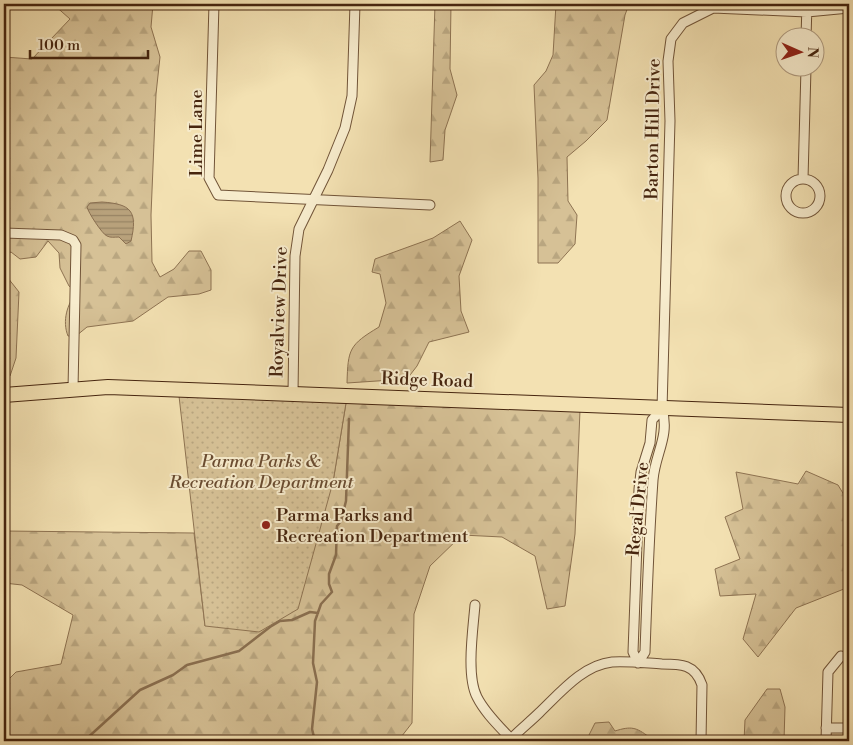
<svg xmlns="http://www.w3.org/2000/svg" width="853" height="745" font-family="'Libre Bodoni',serif">
<style>
.forest{fill:url(#forest-firs);stroke:#8e7352}
.park{fill:url(#park-dots);stroke:#8e7352}
.water{fill:url(#water-rules);stroke:#8a6f50}
.lines{fill:none;stroke-linecap:round;stroke-linejoin:round}
.stream{stroke:#8a6f50;stroke-width:2.5}
.minor-casing{stroke:#715438;stroke-width:11}
.primary-casing{stroke:#46250f;stroke-width:16}
.minor{stroke:#f7eccd;stroke-width:9}
.primary{stroke:#f3e1b2;stroke-width:14}
.poi-dot{fill:#8f2418;stroke:#f7eccd;stroke-width:2}
.labels{text-anchor:middle;dominant-baseline:central;stroke-width:4;stroke-linejoin:round;paint-order:stroke}
.street-label{font-size:18px;fill:#46250f;stroke:#f7eccd}
.park-label{font-size:18px;font-style:italic;fill:#6a4c31;stroke:#f7eccd}
.poi-label{font-size:18px;fill:#46250f;stroke:#f7eccd;text-anchor:start}
</style>
<defs>
<pattern id="forest-firs" width="22" height="20" patternUnits="userSpaceOnUse" patternTransform="scale(1.25)"><rect width="22" height="20" fill="#d6c196"/><path d="M5 1l3.5 6h-7zM16 11l3.5 6h-7z" fill="#b9a680"/></pattern>
<pattern id="park-dots" width="8" height="8" patternUnits="userSpaceOnUse" patternTransform="scale(1.25)"><rect width="8" height="8" fill="#d6c196"/><path d="M2 2h.1M6 6h.1" fill="none" stroke="#b9a680" stroke-width="1.8" stroke-linecap="round"/></pattern>
<pattern id="water-rules" width="6" height="5" patternUnits="userSpaceOnUse" patternTransform="scale(1.25)"><rect width="6" height="5" fill="#b8a17b"/><path d="M0 2.5h6" fill="none" stroke="#978363"/></pattern>
</defs>
<rect width="100%" height="100%" fill="#f3e1b2"/>
<filter id="stains"><feTurbulence type="fractalNoise" baseFrequency=".004" numOctaves="4"/><feColorMatrix values="0 0 0 0 .2 0 0 0 0 .09 0 0 0 0 .02 0 0 0 .5 -.17"/></filter>
<radialGradient id="worn" r=".72"><stop offset=".6" stop-color="#630" stop-opacity="0"/><stop offset="1" stop-color="#630" stop-opacity=".3"/></radialGradient>
<path class="forest" d="M 53,4 L 153,4 L 151,27 L 160,57 L 156,94 L 151,215 L 152,262 L 160,277 L 174,269 L 189,251 L 201,251 L 211,270 L 211,290 L 199,294 L 168,297 L 133,321 L 87,327 L 76,336 L 68,336 C 62,321 67,304 77,292 L 69,286 L 60,268 L 59,253 L 48,241 L 36,257 L 20,259 L 11,252 L 4,255 L 4,141 L 9,138 L 4,114 L 4,57 L 32,59 L 70,19 Z
M 435,4 L 451,4 L 450,69 L 457,95 L 445,130 L 443,160 L 430,162 Z
M 556,4 L 629,4 L 625,15 L 607,120 L 586,141 L 567,157 L 568,201 L 577,215 L 575,244 L 558,263 L 538,263 L 538,178 L 534,85 L 546,71 L 553,55 Z
M 460,221 L 472,240 L 459,276 L 461,311 L 469,332 L 429,342 L 417,366 L 407,379 L 347,383 C 348,349 349,345 379,327 L 386,303 L 380,274 L 372,272 L 375,259 L 433,238 Z
M 4,273 L 19,292 L 16,358 L 10,376 L 4,377 Z
M 346,403 L 580,410 L 575,534 L 565,606 L 547,609 L 535,556 L 502,537 L 462,535 L 430,566 L 414,614 L 412,723 L 398,741 L 4,741 L 4,684 L 16,672 L 61,664 L 73,615 L 22,585 L 4,583 L 4,531 L 194,533 L 205,626 L 333,482 Z
M 806,471 L 838,485 L 849,503 L 849,587 L 796,608 L 758,657 L 743,639 L 756,594 L 720,596 L 715,569 L 740,559 L 725,517 L 743,509 L 736,472 L 798,484 Z
M 767,689 L 780,689 L 785,707 L 784,741 L 744,741 L 745,720 Z
M 609,722 L 615,731 C 631,726 636,727 649,737 L 640,741 L 586,741 L 595,723 Z"/>
<path class="park" d="M 179,396 L 346,403 L 333,482 L 298,609 L 259,632 L 205,626 Z"/>
<path class="water" d="M 102,202 C 131,204 138,211 131,241 L 126,244 L 119,237 C 114,237 111,238 107,236 C 102,234 88,212 87,207 L 90,203 Z"/>
<g class="lines">
<path class="stream" d="M 84,741 L 140,690 L 173,675 L 187,665 L 239,651 L 270,627 L 280,621 L 292,620 L 310,612 L 318,613
M 315,741 L 312,729 L 317,682 L 313,663 L 315,621 L 321,604 L 332,592 L 329,584 L 329,574 L 336,555 L 337,526 L 341,521 L 346,501 L 349,419"/>
<defs>
<path id="minor" d="M 214,4 L 209,178 L 218,195 L 430,205
M 806,38 L 807,4
M 803,179 L 806,68
M786 196a17 17 0 1 1 34 0a17 17 0 1 1-34 0Z
M 4,233 L 61,235 L 73,240 L 76,245 L 73,389
M 293,393 L 295,256 L 299,229 L 328,170 L 345,128 L 352,96 L 355,4
M 475,605 C 473,629 466,676 477,697 C 485,713 499,726 511,739
M 638,663 L 645,652 C 647,594 649,537 653,480 C 655,454 670,436 662,409 L 670,121 L 668,61 L 671,39 L 683,23 L 713,8 L 807,12 L 849,8
M 638,663 L 633,652 L 639,489 L 641,472 L 650,443 L 652,420 L 662,409
M 826,728 L 849,728
M 509,741 C 518,731 530,722 540,712 C 560,693 583,665 612,662 C 628,661 645,663 662,664 C 681,664 695,664 702,685 L 701,741
M 826,741 L 828,672 L 841,656"/>
<path id="primary" d="M 4,395 L 108,387 L 849,415"/>
</defs>
<use href="#minor" class="minor-casing"/>
<use href="#primary" class="primary-casing"/>
<use href="#minor" class="minor"/>
<use href="#primary" class="primary"/>
</g>
<circle class="poi-dot" cx="266" cy="525" r="5"/>
<g class="labels">
<g class="street-label">
<text transform="translate(653 129) rotate(-89)">Barton Hill Drive</text>
<text transform="translate(196 133) rotate(-90)">Lime Lane</text>
<text transform="translate(279 312) rotate(-88)">Royalview Drive</text>
<text transform="translate(427 380) rotate(2)">Ridge Road</text>
<text transform="translate(638 509) rotate(-84)">Regal Drive</text>
</g>
<g class="park-label">
<text x="261" y="461">Parma Parks &amp;<tspan x="261" dy="21">Recreation Department</tspan></text>
</g>
<g class="poi-label">
<text x="276" y="515">Parma Parks and<tspan x="276" dy="21">Recreation Department</tspan></text>
</g>
</g>
<rect width="853" height="745" fill="none" stroke="#f3e1b2" stroke-width="20"/>
<rect x="5" y="5" width="843" height="735" fill="none" stroke="#46250f" stroke-width="2.5"/>
<rect x="10" y="10" width="833" height="725" fill="none" stroke="#46250f"/>
<g transform="translate(800 52) rotate(92)"><circle r="24" fill="#f7eccd" stroke="#b09c81"/>
<path d="M0-4L9 19L0 12L-9 19Z" fill="#8f2418"/>
<text y="-8" font-size="14" font-weight="bold" text-anchor="middle" fill="#46250f">N</text>
</g>
<path d="M30 50v8h118v-8" fill="none" stroke="#46250f" stroke-width="2.5"/>
<text x="38" y="50" font-size="15" fill="#46250f" stroke="#f7eccd" stroke-width="4" paint-order="stroke">100 m</text>
<rect width="100%" height="100%" filter="url(#stains)"/>
<rect width="100%" height="100%" fill="url(#worn)"/>
</svg>
